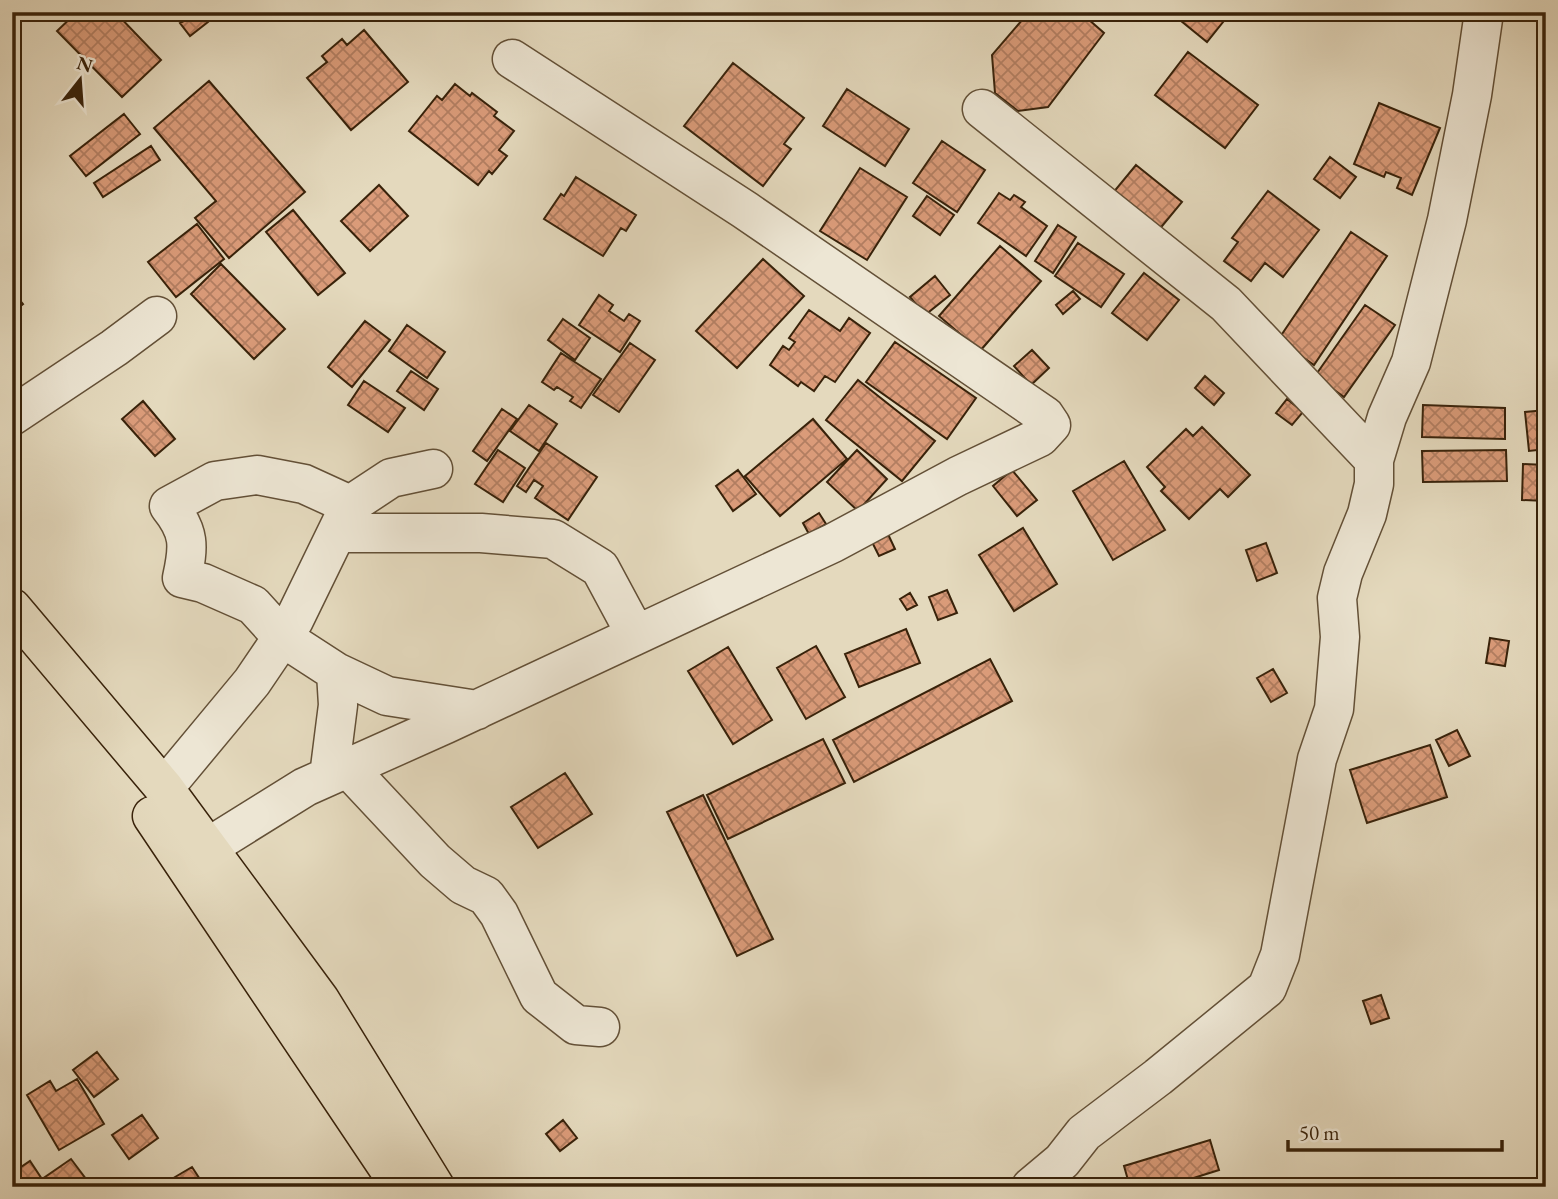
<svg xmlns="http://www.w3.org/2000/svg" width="1558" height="1199" font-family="'EB Garamond',serif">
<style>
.building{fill:url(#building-cross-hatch);stroke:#38220a;stroke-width:2}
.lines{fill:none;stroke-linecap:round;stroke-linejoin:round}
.minor-casing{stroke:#635037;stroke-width:41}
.major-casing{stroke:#38220a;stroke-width:41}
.minor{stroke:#ede6d4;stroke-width:38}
.major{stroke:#e4d9bd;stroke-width:38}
</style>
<defs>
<pattern id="building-cross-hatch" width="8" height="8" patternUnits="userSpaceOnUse" patternTransform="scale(1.75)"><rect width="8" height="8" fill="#da9b79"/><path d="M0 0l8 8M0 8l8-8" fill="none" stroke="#b27e61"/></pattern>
</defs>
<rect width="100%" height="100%" fill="#e4d9bd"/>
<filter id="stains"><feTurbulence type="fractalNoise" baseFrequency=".00286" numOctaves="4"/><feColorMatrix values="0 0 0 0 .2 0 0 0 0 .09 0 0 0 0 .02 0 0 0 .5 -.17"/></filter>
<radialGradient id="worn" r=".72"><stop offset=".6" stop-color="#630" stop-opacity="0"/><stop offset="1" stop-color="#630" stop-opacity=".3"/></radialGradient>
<path class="building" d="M 77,12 L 115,12 L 161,60 L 122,97 L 57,31 Z
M 177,12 L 217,12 L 207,20 L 208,22 L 190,36 L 180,23 L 184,21 Z
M 1029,12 L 1080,12 L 1104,33 L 1048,107 L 1018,111 L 995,93 L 992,55 Z
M 1170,12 L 1231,12 L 1207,42 Z
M 364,30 L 408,82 L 351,130 L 307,78 L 327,62 L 322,56 L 342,39 L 347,45 Z
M 1188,52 L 1258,105 L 1225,148 L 1155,95 Z
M 733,63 L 804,118 L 784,144 L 791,149 L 763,186 L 684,126 Z
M 209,81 L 305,192 L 229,258 L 195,218 L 216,201 L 154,128 Z
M 455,84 L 470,96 L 472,93 L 497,112 L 494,116 L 514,131 L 499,150 L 507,156 L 492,174 L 489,171 L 478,185 L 409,131 L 437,96 L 442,100 Z
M 847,89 L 909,129 L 885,166 L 823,126 Z
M 1379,103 L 1440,128 L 1412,195 L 1397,188 L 1401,178 L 1386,172 L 1384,177 L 1354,164 Z
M 124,114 L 140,134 L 86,176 L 70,156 Z
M 942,141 L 985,170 L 957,212 L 913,183 Z
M 151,146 L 160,160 L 103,197 L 94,183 Z
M 1330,157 L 1356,177 L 1340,198 L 1314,179 Z
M 1136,165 L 1182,202 L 1153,237 L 1107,200 Z
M 860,168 L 907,197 L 867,260 L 820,231 Z
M 576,177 L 636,215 L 626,231 L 621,228 L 603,256 L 544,219 L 561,194 L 564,196 Z
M 379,185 L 408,216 L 370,251 L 341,221 Z
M 1268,191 L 1319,230 L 1283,277 L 1265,263 L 1251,281 L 1224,261 L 1238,242 L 1232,238 Z
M 999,193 L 1010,200 L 1014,195 L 1025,202 L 1021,207 L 1047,226 L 1026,256 L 978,223 Z
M 927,196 L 954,215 L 940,235 L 913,216 Z
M 293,210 L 345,273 L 318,295 L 266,232 Z
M 197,224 L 224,259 L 176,297 L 148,262 Z
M 1058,225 L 1076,237 L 1053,273 L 1035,261 Z
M 1351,232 L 1387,256 L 1314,365 L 1278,340 Z
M 1078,243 L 1124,274 L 1101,307 L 1055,276 Z
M 1000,246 L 1041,281 L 980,351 L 939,316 Z
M 763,259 L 804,296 L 737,368 L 696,331 Z
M 221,264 L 285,329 L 254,359 L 191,294 Z
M 1144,273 L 1179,300 L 1147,340 L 1112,313 Z
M 935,276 L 950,295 L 925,315 L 910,297 Z
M 12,291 L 23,304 L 12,313 Z
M 1073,291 L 1080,299 L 1063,314 L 1056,305 Z
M 599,295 L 613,305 L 609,311 L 624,321 L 629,314 L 640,321 L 620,352 L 579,325 Z
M 1365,305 L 1395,325 L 1344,397 L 1315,376 Z
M 809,310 L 840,331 L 849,318 L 870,333 L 835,382 L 825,376 L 814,391 L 801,382 L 798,386 L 770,365 L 783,346 L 789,350 L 795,342 L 789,338 Z
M 563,319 L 590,338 L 575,360 L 548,340 Z
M 365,321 L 390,340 L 352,387 L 328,367 Z
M 407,325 L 445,352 L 427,378 L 389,351 Z
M 895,342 L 976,398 L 947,439 L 866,382 Z
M 630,343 L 655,360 L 619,412 L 593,395 Z
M 1032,350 L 1049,368 L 1031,385 L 1014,366 Z
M 561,353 L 601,379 L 581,408 L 570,401 L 573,397 L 557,387 L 554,390 L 542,382 Z
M 411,371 L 438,389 L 424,410 L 397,391 Z
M 1205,376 L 1224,393 L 1214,405 L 1195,388 Z
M 858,380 L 935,441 L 902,481 L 826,420 Z
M 364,381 L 405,408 L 388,432 L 348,405 Z
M 1287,399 L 1303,412 L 1292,425 L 1276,413 Z
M 143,401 L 175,439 L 155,456 L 122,419 Z
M 529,405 L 557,424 L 539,451 L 510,431 Z
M 1423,405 L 1505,408 L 1505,439 L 1422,437 Z
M 502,409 L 517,419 L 487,461 L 473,451 Z
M 1546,410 L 1546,449 L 1529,451 L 1525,412 Z
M 813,419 L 847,459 L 780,516 L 745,476 Z
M 1202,427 L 1250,475 L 1228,497 L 1220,489 L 1189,519 L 1161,491 L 1165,487 L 1147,467 L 1186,429 L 1193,436 Z
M 546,443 L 597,477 L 568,520 L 535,498 L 543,486 L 534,480 L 526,492 L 517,486 Z
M 498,450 L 525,468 L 503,502 L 475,484 Z
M 857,450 L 887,479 L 858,511 L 827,482 Z
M 1506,450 L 1507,481 L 1423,482 L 1422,451 Z
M 1124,461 L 1165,530 L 1113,560 L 1073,491 Z
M 1523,464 L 1546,465 L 1546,501 L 1522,500 Z
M 738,470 L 756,494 L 733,511 L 716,486 Z
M 1012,470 L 1037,500 L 1017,516 L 993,486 Z
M 819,513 L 826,524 L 809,534 L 803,523 Z
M 1023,528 L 1057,584 L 1014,611 L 979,555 Z
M 887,532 L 895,549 L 879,556 L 871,540 Z
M 1266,543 L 1277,573 L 1257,581 L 1246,550 Z
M 947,590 L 957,613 L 938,620 L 929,597 Z
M 910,593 L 917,605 L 907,610 L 900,599 Z
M 906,629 L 920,663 L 859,687 L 845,654 Z
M 1490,638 L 1509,641 L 1505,666 L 1486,663 Z
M 816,646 L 845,697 L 806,719 L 777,668 Z
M 728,647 L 772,720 L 733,744 L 688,671 Z
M 990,659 L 1012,701 L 854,782 L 833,740 Z
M 1273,669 L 1287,693 L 1271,702 L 1257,678 Z
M 1457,730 L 1470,756 L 1449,766 L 1436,740 Z
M 823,739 L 845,783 L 728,839 L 707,795 Z
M 1430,745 L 1447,797 L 1367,823 L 1350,770 Z
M 565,773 L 592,814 L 538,848 L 511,807 Z
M 703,795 L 773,939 L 737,956 L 667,812 Z
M 1381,995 L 1389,1018 L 1371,1024 L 1363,1001 Z
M 97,1052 L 118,1079 L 94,1097 L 73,1070 Z
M 77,1079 L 104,1124 L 59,1150 L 27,1095 L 50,1081 L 56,1091 Z
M 142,1115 L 158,1138 L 129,1159 L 112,1135 Z
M 563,1120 L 577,1138 L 560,1151 L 546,1134 Z
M 1210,1140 L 1219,1170 L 1165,1187 L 1130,1187 L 1124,1166 Z
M 71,1159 L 89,1183 L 85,1187 L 12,1186 L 12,1166 L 15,1171 L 30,1161 L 42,1179 Z
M 192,1167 L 205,1187 L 174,1187 L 170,1180 Z"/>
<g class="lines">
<defs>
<path id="minor" d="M 982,109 L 1226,304 L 1374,460
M 12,416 L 114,348 L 157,316
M 350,505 L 304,484 L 257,475 L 215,481 L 169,506 C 190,532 189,546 182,578 L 203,583 L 253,605 L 282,637 L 336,672 L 387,696 L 477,710
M 338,533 L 481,533 L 553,539 L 600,568 L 636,635
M 348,768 L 435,861 L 463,885 L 486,896 L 499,914 L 539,996 L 576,1025 L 600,1027
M 329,776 L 338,705 L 336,672
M 164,788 L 252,682 L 294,620 L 350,505 L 391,478 L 433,469
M 207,848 L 305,787 L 446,724 L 833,543 L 958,476 L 1040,437 L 1051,425 L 1045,416 L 745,210 L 512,59
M 1031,1187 L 1062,1161 L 1084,1133 L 1158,1077 L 1267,988 L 1280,955 L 1317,759 L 1334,709 L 1340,637 L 1337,598 L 1343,573 L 1367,514 L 1374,484 L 1374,460 L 1387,417 L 1411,362 L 1447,220 L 1472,95 L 1484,12"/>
<path id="major" d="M 12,608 L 164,788 L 320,1000 L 435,1187
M 152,816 L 401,1187"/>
</defs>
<use href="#minor" class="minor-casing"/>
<use href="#major" class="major-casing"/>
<use href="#minor" class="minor"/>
<use href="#major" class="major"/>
</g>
<rect width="1558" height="1199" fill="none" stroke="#e4d9bd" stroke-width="42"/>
<rect x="14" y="14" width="1530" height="1171" fill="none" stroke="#38220a" stroke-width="3.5"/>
<rect x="21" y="21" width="1516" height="1157" fill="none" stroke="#38220a" stroke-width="2"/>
<g transform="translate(80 80) rotate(17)" stroke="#ede6d4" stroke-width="5" paint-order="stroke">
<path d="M0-5L12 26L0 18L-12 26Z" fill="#38220a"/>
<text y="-10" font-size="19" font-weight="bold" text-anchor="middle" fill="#38220a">N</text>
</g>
<path d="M1288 1140v10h214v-10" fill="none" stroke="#38220a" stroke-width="3.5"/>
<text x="1299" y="1140" font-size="21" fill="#38220a" stroke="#ede6d4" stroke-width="5" paint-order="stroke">50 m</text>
<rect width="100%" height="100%" filter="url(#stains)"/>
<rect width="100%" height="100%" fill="url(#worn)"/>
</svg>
